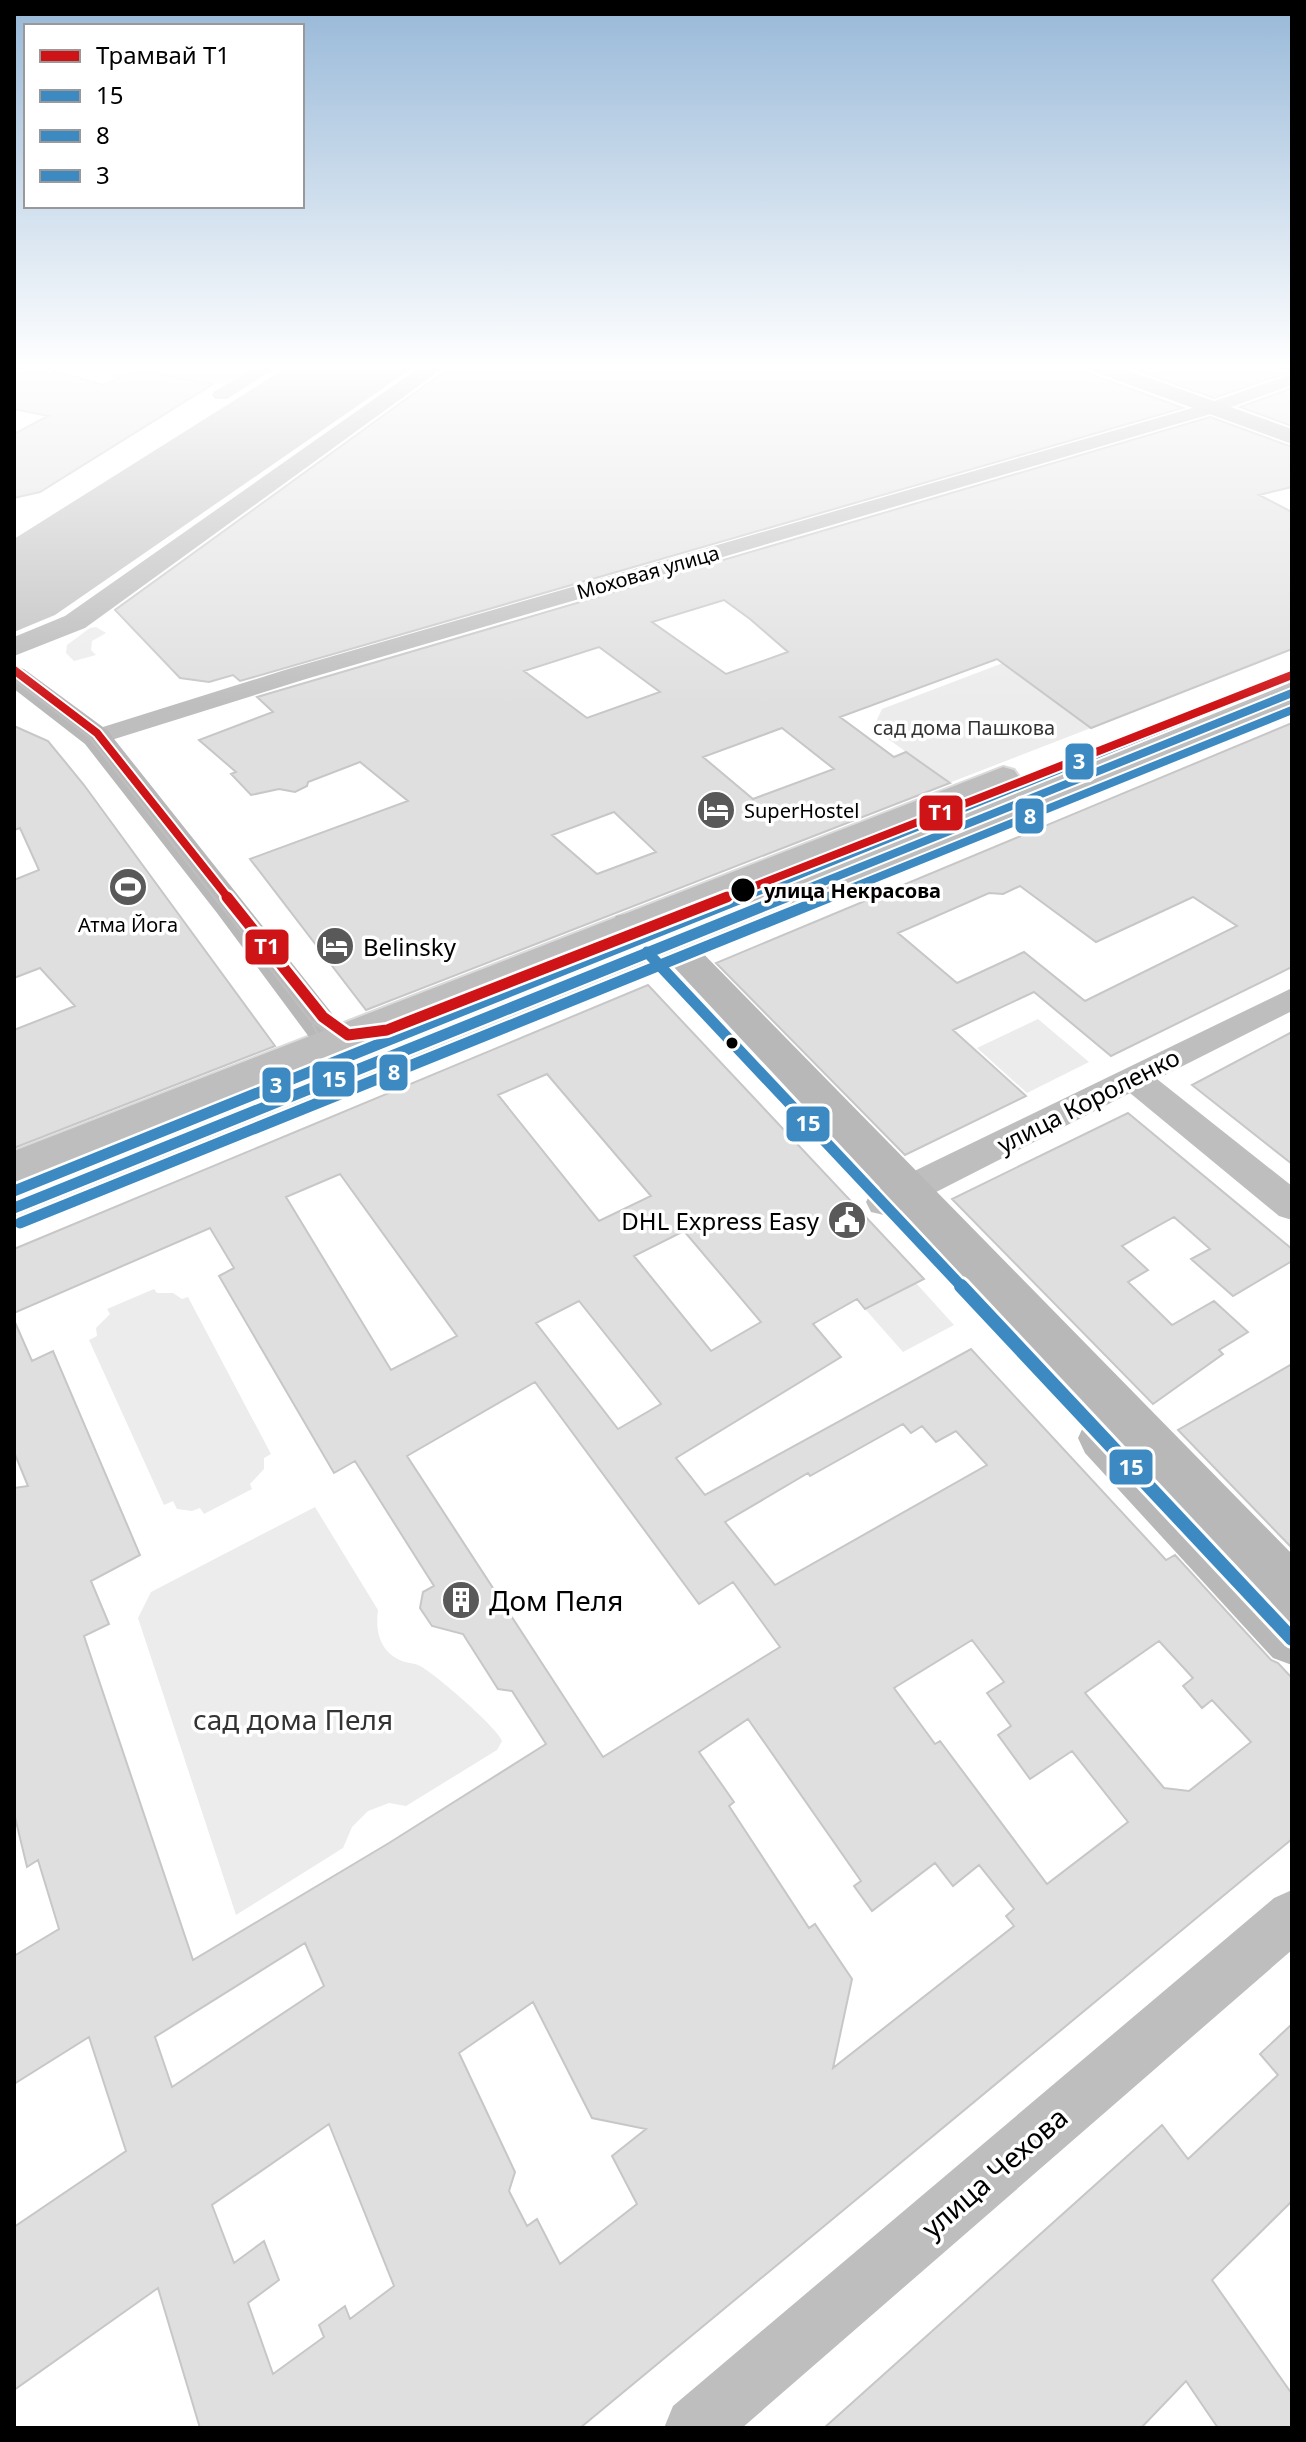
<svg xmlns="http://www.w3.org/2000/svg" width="1306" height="2442" font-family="'Noto Sans',sans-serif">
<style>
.green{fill:#ececec}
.water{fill:#bfbfbf}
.building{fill:#dfdfdf;stroke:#c7c7c7;stroke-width:2;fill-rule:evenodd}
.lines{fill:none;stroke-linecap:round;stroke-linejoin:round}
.primary-casing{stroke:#dbdbdb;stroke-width:4}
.street{fill:#bebebe;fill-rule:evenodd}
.secondary{fill:#b8b8b8;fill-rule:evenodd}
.primary{fill:#bebebe;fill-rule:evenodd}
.tram{stroke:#bebebe;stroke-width:2}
.bus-1-far2-casing{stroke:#fff;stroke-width:12}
.bus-1-far1-casing{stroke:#fff;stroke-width:16}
.bus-1-casing{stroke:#fff;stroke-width:20}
.bus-2-far1-casing{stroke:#fff;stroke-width:12}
.bus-2-casing{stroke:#fff;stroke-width:16}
.bus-3-far1-casing{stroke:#fff;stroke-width:12}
.bus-3-casing{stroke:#fff;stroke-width:16}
.bus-1-far2{stroke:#3d8ac2;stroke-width:8}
.bus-1-far1{stroke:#3d8ac2;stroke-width:11}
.bus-1{stroke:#3d8ac2;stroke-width:14}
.bus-2-far1{stroke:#3d8ac2;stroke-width:8}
.bus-2{stroke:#3d8ac2;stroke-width:11}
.bus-3-far1{stroke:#3d8ac2;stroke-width:8}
.bus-3{stroke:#3d8ac2;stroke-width:11}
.tram-1-far1-casing{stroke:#fff;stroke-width:12}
.tram-1-casing{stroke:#fff;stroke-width:16}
.tram-1-far1{stroke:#ce1417;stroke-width:8}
.tram-1{stroke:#ce1417;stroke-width:11}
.stop-dot{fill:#000;stroke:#fff;stroke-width:3}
.labels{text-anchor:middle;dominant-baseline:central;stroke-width:7;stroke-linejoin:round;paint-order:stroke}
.far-street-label{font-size:20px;fill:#000;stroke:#fff}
.far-park-label{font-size:20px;fill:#333;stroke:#fff}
.far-poi-label{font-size:20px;fill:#000;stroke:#fff;text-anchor:start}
.far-stop-label{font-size:20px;font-weight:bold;fill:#000;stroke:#fff;text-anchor:start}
.poi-label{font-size:24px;fill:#000;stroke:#fff;text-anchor:start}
.street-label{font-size:24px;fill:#000;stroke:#fff}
.near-poi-label{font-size:28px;fill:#000;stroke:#fff;text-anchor:start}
.near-park-label{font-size:28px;fill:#333;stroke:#fff}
.near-street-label{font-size:28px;fill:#000;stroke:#fff}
.line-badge{stroke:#fff;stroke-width:3}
.badge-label{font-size:22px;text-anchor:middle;font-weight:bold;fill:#fff}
</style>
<rect width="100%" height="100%" fill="#fff"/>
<path class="green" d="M 47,364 L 259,364 L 228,383 L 213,384 L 168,376 L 143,368 L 114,379 C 103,357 74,377 52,369 L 56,367 Z
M 96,627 L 106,633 L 92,641 L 91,650 L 96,655 L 74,661 L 66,653 L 67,645 L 90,628 Z
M 1003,663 L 1091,728 L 949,783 L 873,728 L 882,709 Z
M 1038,1019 L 1089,1062 L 1027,1093 L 977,1048 Z
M 916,1283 L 954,1325 L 903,1352 L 865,1309 Z
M 154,1289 L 157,1293 L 173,1293 L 182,1299 L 188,1297 L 271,1454 L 264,1458 L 264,1469 L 250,1484 L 252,1489 L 204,1514 L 200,1508 L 192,1511 L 177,1509 L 173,1501 L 164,1505 L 89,1340 L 97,1336 L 96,1328 L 110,1314 L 107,1309 Z
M 315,1507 L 378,1610 C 375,1632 380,1652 402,1661 C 408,1663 415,1663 420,1666 C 434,1673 498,1728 502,1741 L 497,1750 L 406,1806 L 389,1803 L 368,1811 L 352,1827 L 343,1848 L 236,1915 L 138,1618 L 151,1592 Z"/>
<path class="water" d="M 292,364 L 418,364 L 55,615 L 14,632 L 14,539 Z"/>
<path class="building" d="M 31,364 L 103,385 L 143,368 L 168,376 L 213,384 L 40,492 L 14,498 L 14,434 L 48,416 L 14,409 L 14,370 Z
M 461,364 L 1077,364 L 1082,371 L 1183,408 L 240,681 L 233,675 L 209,682 L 180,678 L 115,610 L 435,378 Z
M 1119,364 L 1292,364 L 1292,371 L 1214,398 Z
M 1292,388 L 1292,426 L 1240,407 Z
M 1210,417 L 1292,447 L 1292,487 L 1259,495 L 1292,512 L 1292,649 L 1091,728 L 997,659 L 840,717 L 894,757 L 906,752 L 950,783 L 366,1010 L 250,859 L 408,801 L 360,762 L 308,782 L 307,786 L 295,792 L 279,789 L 251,795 L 231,774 L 236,772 L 199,740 L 273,712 L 257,697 ZM 724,600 L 750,619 L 788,652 L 726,674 L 652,622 ZM 599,647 L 660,692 L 587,718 L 524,671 ZM 782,728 L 834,769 L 753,799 L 703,757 ZM 614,812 L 656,852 L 597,874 L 552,835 Z
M 1292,723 L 1292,967 L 1111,1056 L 1034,992 L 953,1030 L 1026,1096 L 905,1155 L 716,963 ZM 1020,886 L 1096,942 L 1193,897 L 1237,926 L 1085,1001 L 1024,952 L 957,983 L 898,933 L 989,893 L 1003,894 Z
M 14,726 L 48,741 L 84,785 L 275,1046 L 14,1148 L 14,1030 L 75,1006 L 40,968 L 14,978 L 14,880 L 39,870 L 20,828 L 14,830 Z
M 648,985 L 924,1279 L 865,1309 L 857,1299 L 813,1324 L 841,1357 L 676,1458 L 705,1495 L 971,1349 L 1166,1560 L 1175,1555 L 1271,1660 L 1278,1663 L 1292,1678 L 1292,1839 L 580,2428 L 200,2428 L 158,2288 L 14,2390 L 14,2227 L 126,2151 L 89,2037 L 14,2084 L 14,1956 L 59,1929 L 38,1860 L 27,1867 L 14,1813 L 14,1488 L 28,1486 L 14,1452 L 14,1320 L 32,1361 L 53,1351 L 140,1555 L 91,1581 L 109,1624 L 84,1636 L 193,1960 L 389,1843 L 546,1744 L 512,1691 L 498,1689 L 463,1634 L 432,1626 L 420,1608 L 423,1592 L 434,1586 L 355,1461 L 334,1473 L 219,1276 L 234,1268 L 210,1228 L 14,1313 L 14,1249 ZM 547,1074 L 651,1196 L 599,1221 L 498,1095 ZM 340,1174 L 457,1336 L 391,1370 L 286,1197 ZM 684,1231 L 761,1322 L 711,1351 L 634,1256 ZM 579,1301 L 661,1404 L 618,1429 L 536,1323 ZM 535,1382 L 699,1604 L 733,1582 L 780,1647 L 603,1757 L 407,1456 ZM 903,1424 L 911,1433 L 922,1426 L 936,1442 L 956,1431 L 987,1465 L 775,1585 L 725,1522 L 808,1473 L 810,1476 ZM 972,1640 L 1004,1682 L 987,1693 L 1011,1726 L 998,1735 L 1030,1779 L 1072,1751 L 1128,1822 L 1047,1884 L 940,1741 L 935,1744 L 894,1688 ZM 1159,1641 L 1193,1678 L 1183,1686 L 1202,1708 L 1212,1700 L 1251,1742 L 1189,1791 L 1164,1788 L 1085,1693 ZM 748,1719 L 861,1881 L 854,1886 L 872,1911 L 935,1863 L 953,1886 L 979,1865 L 1014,1909 L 1006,1916 L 1014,1926 L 833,2068 L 852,1979 L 815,1924 L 809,1928 L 729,1806 L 734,1802 L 699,1752 ZM 305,1943 L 324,1986 L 172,2087 L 155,2037 ZM 533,2002 L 592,2118 L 646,2129 L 612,2156 L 637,2204 L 560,2264 L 537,2219 L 527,2226 L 509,2191 L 515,2172 L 459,2053 ZM 329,2124 L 394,2286 L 350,2319 L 345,2306 L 319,2325 L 324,2337 L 273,2374 L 248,2303 L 279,2280 L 264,2241 L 234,2263 L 212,2205 Z
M 1292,1032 L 1292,1164 L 1192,1085 Z
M 1128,1113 L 1292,1249 L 1292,1261 L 1233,1296 L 1191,1259 L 1210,1249 L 1174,1217 L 1122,1246 L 1148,1270 L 1128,1282 L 1172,1325 L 1214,1301 L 1248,1332 L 1219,1350 L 1223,1354 L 1153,1404 L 952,1199 Z
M 1292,1364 L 1292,1548 L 1178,1430 Z
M 1292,2024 L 1292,2201 L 1212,2280 L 1292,2394 L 1292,2428 L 1218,2428 L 1186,2381 L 1141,2428 L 824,2428 L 1162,2125 L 1188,2159 L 1278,2075 L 1260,2054 Z"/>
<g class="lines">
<defs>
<path id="primary" d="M 1292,684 L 1292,704 L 14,1225 L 14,1190 Z
M 1003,767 L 1014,770 L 1019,777 L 1014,784 L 14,1184 L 14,1151 Z"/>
</defs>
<use href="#primary" class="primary-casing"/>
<path class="street" d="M 261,364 L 282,364 L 227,399 L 215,399 L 212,395 L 215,391 Z
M 1292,374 L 1292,385 L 1218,412 L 306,679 L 105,742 L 87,742 L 83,737 L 87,732 L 288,669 L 1206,404 Z
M 1292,988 L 1292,1011 L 1157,1079 L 1292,1186 L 1292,1220 L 1279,1216 L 1130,1093 L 897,1212 L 884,1215 L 871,1212 L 866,1202 L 871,1192 Z
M 1292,1890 L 1292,1950 L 742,2428 L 664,2428 L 673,2406 L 1274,1898 Z"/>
<path class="secondary" d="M 424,364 L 449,364 L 85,628 L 14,656 L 14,637 L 65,616 Z
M 1080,364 L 1110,364 L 1292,429 L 1292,444 L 1083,368 Z
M 14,666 L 24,669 L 107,730 L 369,1060 L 375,1070 L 369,1080 L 355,1084 L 341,1080 L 217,913 L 85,744 L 14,689 Z
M 629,913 L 673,926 L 684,934 L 1292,1554 L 1292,1665 L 1273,1658 L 1085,1453 L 1078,1438 L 1085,1423 L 1096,1419 L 658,950 C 644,940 621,939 611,924 L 616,916 Z"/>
<use href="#primary" class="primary"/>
<path class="tram" d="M 14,680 L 89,737 L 311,1021 L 339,1040 L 373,1045
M 287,1070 L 318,1049 L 319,1037 L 313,1025
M 14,1178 L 85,1150
M 14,1191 L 1292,683"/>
<defs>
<path id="bus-1-far2" d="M 781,899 L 1292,693"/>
<path id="bus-1-far1" d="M 647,952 L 963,1288
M 14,1208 L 786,897"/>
<path id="bus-1" d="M 961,1286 L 1292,1639"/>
<path id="bus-2-far1" d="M 824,899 L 1292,710"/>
<path id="bus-2" d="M 20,1223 L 829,897"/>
<path id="bus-3-far1" d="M 739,899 L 1286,678"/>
<path id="bus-3" d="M 14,1191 L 744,897"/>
</defs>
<use href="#bus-1-far2" class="bus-1-far2-casing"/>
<use href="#bus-1-far1" class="bus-1-far1-casing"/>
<use href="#bus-1" class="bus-1-casing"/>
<use href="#bus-2-far1" class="bus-2-far1-casing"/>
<use href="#bus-2" class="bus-2-casing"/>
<use href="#bus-3-far1" class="bus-3-far1-casing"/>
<use href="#bus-3" class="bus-3-casing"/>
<use href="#bus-1-far2" class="bus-1-far2"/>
<use href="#bus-1-far1" class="bus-1-far1"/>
<use href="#bus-1" class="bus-1"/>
<use href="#bus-2-far1" class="bus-2-far1"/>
<use href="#bus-2" class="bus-2"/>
<use href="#bus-3-far1" class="bus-3-far1"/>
<use href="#bus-3" class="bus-3"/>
<defs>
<path id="tram-1-far1" d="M 14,670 L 97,733 L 229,899
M 722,899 L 1292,675"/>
<path id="tram-1" d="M 227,897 L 323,1017 L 348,1035 L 387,1030 L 727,897"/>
</defs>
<use href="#tram-1-far1" class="tram-1-far1-casing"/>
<use href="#tram-1" class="tram-1-casing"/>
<use href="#tram-1-far1" class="tram-1-far1"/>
<use href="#tram-1" class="tram-1"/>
</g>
<linearGradient id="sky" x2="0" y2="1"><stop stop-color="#97b8d8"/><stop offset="0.52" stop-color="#fff"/><stop offset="1" stop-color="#fff" stop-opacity="0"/></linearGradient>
<rect width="1306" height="706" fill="url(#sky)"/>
<defs>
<symbol id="hotel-disc" viewBox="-11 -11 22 22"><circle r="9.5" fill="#595959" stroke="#fff"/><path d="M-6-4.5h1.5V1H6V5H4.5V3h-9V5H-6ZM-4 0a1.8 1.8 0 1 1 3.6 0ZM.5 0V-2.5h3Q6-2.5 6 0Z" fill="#fff"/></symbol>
<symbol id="stadium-disc" viewBox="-11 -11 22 22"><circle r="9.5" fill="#595959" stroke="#fff"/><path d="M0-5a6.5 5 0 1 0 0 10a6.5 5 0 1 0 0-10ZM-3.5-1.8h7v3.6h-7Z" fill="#fff"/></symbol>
<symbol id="civic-disc" viewBox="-11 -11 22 22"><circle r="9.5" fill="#595959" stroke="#fff"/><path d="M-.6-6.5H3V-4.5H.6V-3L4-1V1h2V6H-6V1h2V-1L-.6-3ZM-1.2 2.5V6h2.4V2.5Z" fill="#fff"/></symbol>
<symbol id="building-disc" viewBox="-11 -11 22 22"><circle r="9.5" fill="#595959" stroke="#fff"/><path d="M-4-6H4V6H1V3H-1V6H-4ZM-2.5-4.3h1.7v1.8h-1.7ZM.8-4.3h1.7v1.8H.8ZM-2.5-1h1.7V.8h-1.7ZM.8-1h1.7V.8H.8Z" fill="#fff"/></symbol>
</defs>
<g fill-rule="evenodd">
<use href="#hotel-disc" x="694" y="788" width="44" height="44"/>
<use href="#stadium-disc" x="106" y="865" width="44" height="44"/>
<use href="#hotel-disc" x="313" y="924" width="44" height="44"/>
<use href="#civic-disc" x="825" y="1198" width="44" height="44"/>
<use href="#building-disc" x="439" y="1578" width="44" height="44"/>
</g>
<g class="stop-dot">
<circle cx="743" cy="890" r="13"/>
<circle cx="732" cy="1043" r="7"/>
</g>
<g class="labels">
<g class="far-street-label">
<text transform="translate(648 572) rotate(-16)">Моховая улица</text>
</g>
<g class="far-park-label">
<text x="964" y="727">сад дома Пашкова</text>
</g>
<g class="far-poi-label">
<text x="744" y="810">SuperHostel</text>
<text x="128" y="924" text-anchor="middle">Атма Йога</text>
</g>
<g class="far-stop-label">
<text x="764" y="890">улица Некрасова</text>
</g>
<g class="poi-label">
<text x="363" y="946">Belinsky</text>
<text x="819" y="1220" text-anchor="end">DHL Express Easy</text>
</g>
<g class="street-label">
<text transform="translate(1088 1100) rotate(-27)">улица Короленко</text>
</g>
<g class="near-poi-label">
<text x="489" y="1600">Дом Пеля</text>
</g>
<g class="near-park-label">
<text x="293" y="1719">сад дома Пеля</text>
</g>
<g class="near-street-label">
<text transform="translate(994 2172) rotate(-41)">улица Чехова</text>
</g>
</g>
<g class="line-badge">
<rect x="1064" y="742" width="31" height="39" rx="8" fill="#3d8ac2"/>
<rect x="918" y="794" width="46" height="38" rx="8" fill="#ce1417"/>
<rect x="1014" y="797" width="31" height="38" rx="8" fill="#3d8ac2"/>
<rect x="244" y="928" width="46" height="38" rx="8" fill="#ce1417"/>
<rect x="378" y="1053" width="31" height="39" rx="8" fill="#3d8ac2"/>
<rect x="311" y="1060" width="45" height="38" rx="8" fill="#3d8ac2"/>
<rect x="261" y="1066" width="31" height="38" rx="8" fill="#3d8ac2"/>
<rect x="785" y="1105" width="46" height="38" rx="8" fill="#3d8ac2"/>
<rect x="1108" y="1448" width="46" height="38" rx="8" fill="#3d8ac2"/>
</g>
<g class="badge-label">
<text x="1079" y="769">3</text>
<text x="941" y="820">Т1</text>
<text x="1030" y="824">8</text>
<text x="267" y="954">Т1</text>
<text x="394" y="1080">8</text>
<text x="334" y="1087">15</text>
<text x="276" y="1093">3</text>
<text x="808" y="1131">15</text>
<text x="1131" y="1475">15</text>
</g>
<rect width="1306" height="2442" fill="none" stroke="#000000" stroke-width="32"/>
<rect x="24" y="24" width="280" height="184" fill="#ffffff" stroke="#999999" stroke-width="2"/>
<rect x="40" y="50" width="40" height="12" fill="#ce1417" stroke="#999999" stroke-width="2"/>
<text x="96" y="64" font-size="24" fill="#000000">Трамвай Т1</text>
<rect x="40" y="90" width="40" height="12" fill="#3d8ac2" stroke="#999999" stroke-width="2"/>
<text x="96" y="104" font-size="24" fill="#000000">15</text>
<rect x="40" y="130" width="40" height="12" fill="#3d8ac2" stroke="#999999" stroke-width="2"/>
<text x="96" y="144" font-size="24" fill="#000000">8</text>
<rect x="40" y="170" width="40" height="12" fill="#3d8ac2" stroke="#999999" stroke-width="2"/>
<text x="96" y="184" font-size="24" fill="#000000">3</text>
</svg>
